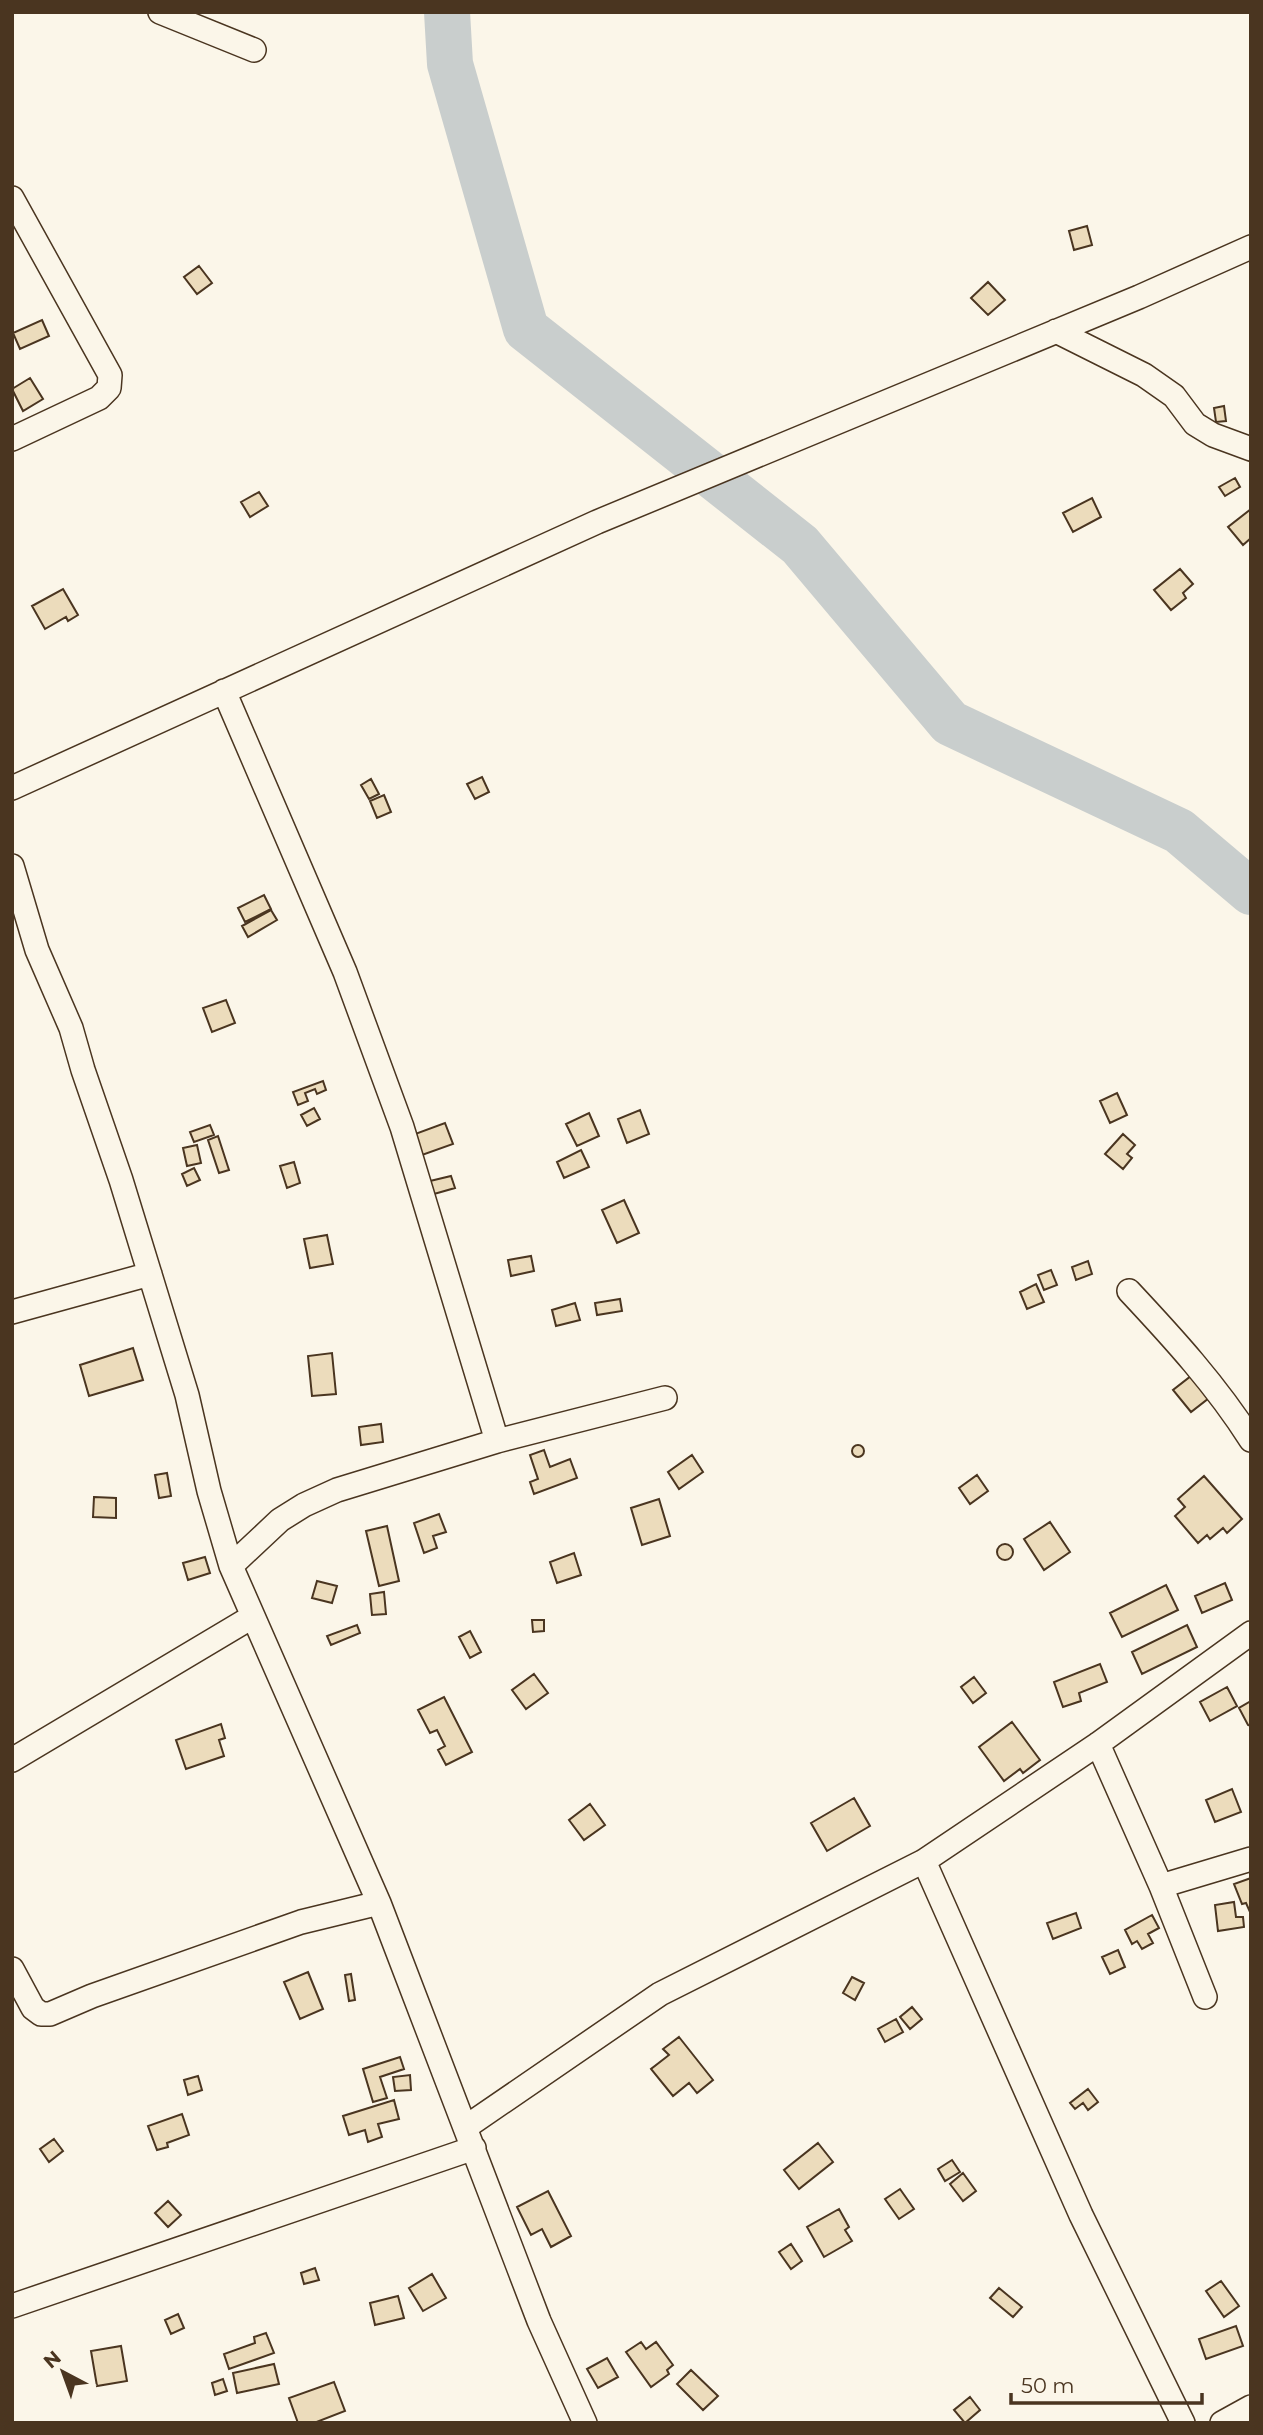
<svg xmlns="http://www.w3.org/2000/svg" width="1263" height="2435" font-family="Montserrat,sans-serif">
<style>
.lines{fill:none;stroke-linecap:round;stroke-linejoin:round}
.river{stroke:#c9cecd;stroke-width:46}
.building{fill:#ecdcbc;stroke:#4a3520;stroke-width:2}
.street-casing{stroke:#4a3520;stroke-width:26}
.street{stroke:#fbf6e9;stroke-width:23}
</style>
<rect width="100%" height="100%" fill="#fbf6e9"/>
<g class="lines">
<path class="river" d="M 447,12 L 450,64 L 526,329 L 800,545 L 950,723 L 1179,831 L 1251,892"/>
</g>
<path class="building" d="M 1087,226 L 1092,245 L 1074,250 L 1069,231 Z
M 199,266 L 212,283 L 197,294 L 184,277 Z
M 988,282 L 1005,300 L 988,315 L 971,298 Z
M 42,320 L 49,336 L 20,349 L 13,333 Z
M 30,378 L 43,399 L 23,411 L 12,389 Z
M 1224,406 L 1226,421 L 1216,422 L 1214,408 Z
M 1235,478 L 1240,487 L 1225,496 L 1219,487 Z
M 259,492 L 268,506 L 250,517 L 241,502 Z
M 1092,498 L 1101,517 L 1073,532 L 1063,513 Z
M 1251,509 L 1251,538 L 1243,545 L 1228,527 Z
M 1180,569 L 1193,584 L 1183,593 L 1186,598 L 1171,610 L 1154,590 Z
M 63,589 L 78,615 L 68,621 L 66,617 L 45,629 L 32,606 Z
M 482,777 L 489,792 L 475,799 L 467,784 Z
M 371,779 L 379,794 L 369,799 L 361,785 Z
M 384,795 L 391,812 L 377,818 L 370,801 Z
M 264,895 L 271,909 L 245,922 L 238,908 Z
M 271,910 L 277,920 L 248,937 L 242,926 Z
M 226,1000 L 235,1023 L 212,1032 L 203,1008 Z
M 323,1081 L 326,1090 L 317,1094 L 315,1089 L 305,1093 L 308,1101 L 298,1105 L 293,1092 Z
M 1117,1093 L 1127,1115 L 1110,1123 L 1100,1101 Z
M 314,1108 L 320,1119 L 307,1126 L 301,1115 Z
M 640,1110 L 649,1134 L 627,1143 L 618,1119 Z
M 589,1113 L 599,1136 L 577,1146 L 566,1124 Z
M 445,1123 L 453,1144 L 422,1155 L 415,1134 Z
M 210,1125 L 214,1135 L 194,1142 L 190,1132 Z
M 1123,1134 L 1135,1145 L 1127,1154 L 1132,1158 L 1123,1169 L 1105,1154 Z
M 218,1136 L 229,1170 L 219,1173 L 208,1140 Z
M 197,1145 L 201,1163 L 187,1166 L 183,1148 Z
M 581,1150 L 589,1167 L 564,1178 L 557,1162 Z
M 294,1162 L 300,1183 L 287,1188 L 280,1166 Z
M 194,1168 L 200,1180 L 187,1186 L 182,1174 Z
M 451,1176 L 455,1188 L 434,1194 L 430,1181 Z
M 624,1200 L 639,1233 L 617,1243 L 602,1210 Z
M 327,1235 L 333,1264 L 310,1268 L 304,1239 Z
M 531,1256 L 534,1271 L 511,1276 L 508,1260 Z
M 1088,1261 L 1092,1274 L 1076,1280 L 1072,1267 Z
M 1051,1270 L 1057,1285 L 1044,1290 L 1038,1275 Z
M 1036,1284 L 1044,1302 L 1027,1309 L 1020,1292 Z
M 620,1299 L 622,1311 L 597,1315 L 595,1303 Z
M 575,1303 L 580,1320 L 556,1326 L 552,1310 Z
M 133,1348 L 143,1380 L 89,1396 L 80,1365 Z
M 332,1353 L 336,1394 L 312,1396 L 308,1356 Z
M 1191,1376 L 1209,1398 L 1191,1412 L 1173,1390 Z
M 381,1424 L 383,1442 L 361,1445 L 359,1427 Z
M852 1451a6 6 0 1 1 12 0a6 6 0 1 1-12 0Z
M 544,1450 L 550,1467 L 570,1459 L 577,1478 L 534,1494 L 530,1482 L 538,1479 L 530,1455 Z
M 692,1455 L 703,1472 L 679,1489 L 668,1472 Z
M 167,1473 L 171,1496 L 159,1498 L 155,1475 Z
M 977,1475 L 988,1491 L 970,1504 L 959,1488 Z
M 1204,1476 L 1242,1519 L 1227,1533 L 1223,1528 L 1210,1539 L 1207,1535 L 1198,1543 L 1175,1516 L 1185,1507 L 1178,1499 Z
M 94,1497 L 116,1498 L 116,1518 L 93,1517 Z
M 659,1499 L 670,1536 L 642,1545 L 631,1508 Z
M 439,1514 L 446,1532 L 433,1536 L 437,1548 L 424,1553 L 414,1523 Z
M 1050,1522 L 1070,1552 L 1044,1570 L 1024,1539 Z
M 387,1526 L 399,1581 L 379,1586 L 366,1531 Z
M997 1552a8 8 0 1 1 16 0a8 8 0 1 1-16 0Z
M 574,1553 L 581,1575 L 557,1583 L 550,1562 Z
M 205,1557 L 210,1573 L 188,1580 L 183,1563 Z
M 317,1581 L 337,1586 L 332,1603 L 312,1598 Z
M 1225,1583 L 1232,1600 L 1202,1613 L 1195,1596 Z
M 1166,1585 L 1178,1610 L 1122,1637 L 1110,1613 Z
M 384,1592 L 386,1614 L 372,1615 L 370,1594 Z
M 532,1620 L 544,1620 L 544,1631 L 533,1632 Z
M 357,1625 L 360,1633 L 331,1645 L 327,1636 Z
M 1187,1625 L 1197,1647 L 1142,1674 L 1132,1652 Z
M 470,1631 L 481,1652 L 470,1658 L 459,1637 Z
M 1100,1664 L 1107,1682 L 1079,1693 L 1081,1701 L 1063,1707 L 1054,1682 Z
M 534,1674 L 548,1693 L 526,1709 L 512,1690 Z
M 974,1677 L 986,1693 L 973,1703 L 961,1687 Z
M 1227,1687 L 1237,1706 L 1210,1721 L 1200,1702 Z
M 444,1697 L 472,1752 L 446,1765 L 438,1750 L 445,1746 L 437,1730 L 430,1733 L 418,1710 Z
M 1251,1701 L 1251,1726 L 1248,1725 L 1239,1708 Z
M 1012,1722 L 1040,1760 L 1023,1773 L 1020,1769 L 1004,1781 L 979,1747 Z
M 221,1724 L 225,1738 L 219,1740 L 224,1756 L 186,1769 L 176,1740 Z
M 1232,1789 L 1241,1812 L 1215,1822 L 1206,1800 Z
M 854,1798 L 870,1826 L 827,1851 L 811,1823 Z
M 590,1804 L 605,1825 L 584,1840 L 569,1820 Z
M 1251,1878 L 1251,1912 L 1250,1912 L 1246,1903 L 1242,1904 L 1234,1884 Z
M 1234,1902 L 1236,1917 L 1243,1917 L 1244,1927 L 1218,1931 L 1215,1905 Z
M 1076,1913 L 1081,1928 L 1053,1939 L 1047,1923 Z
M 1152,1915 L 1159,1928 L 1148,1934 L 1153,1943 L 1142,1949 L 1137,1941 L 1132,1944 L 1125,1930 Z
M 1118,1950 L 1125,1967 L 1110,1974 L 1102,1957 Z
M 308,1972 L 323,2009 L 300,2019 L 284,1982 Z
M 351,1974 L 355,2000 L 349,2001 L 345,1975 Z
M 852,1977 L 864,1983 L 855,2000 L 843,1993 Z
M 912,2007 L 922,2019 L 910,2029 L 900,2017 Z
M 896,2019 L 903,2032 L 885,2042 L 878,2029 Z
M 679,2037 L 713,2080 L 697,2093 L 689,2083 L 673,2096 L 651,2069 L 669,2055 L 663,2049 Z
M 400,2057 L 404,2069 L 380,2077 L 387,2098 L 373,2102 L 363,2069 Z
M 410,2075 L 411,2090 L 395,2091 L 393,2077 Z
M 198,2076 L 202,2090 L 188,2095 L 184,2080 Z
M 1088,2089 L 1098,2102 L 1088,2110 L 1083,2103 L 1075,2109 L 1070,2103 Z
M 394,2100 L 399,2119 L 378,2124 L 382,2137 L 368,2142 L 365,2130 L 349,2135 L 343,2116 Z
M 182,2114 L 189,2135 L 167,2143 L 168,2147 L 157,2150 L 148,2126 Z
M 54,2139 L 63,2151 L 49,2162 L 40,2149 Z
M 818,2143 L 833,2162 L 799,2189 L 784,2170 Z
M 952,2160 L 960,2172 L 945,2181 L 938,2169 Z
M 963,2173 L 976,2191 L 963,2201 L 950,2184 Z
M 900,2189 L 914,2209 L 899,2219 L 885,2199 Z
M 548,2191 L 571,2236 L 551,2247 L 542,2229 L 531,2235 L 517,2207 Z
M 168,2201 L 181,2215 L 168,2227 L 155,2213 Z
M 839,2209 L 849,2227 L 845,2230 L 852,2241 L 824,2257 L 807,2227 Z
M 791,2244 L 802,2261 L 791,2269 L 779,2252 Z
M 315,2268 L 319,2280 L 304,2284 L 301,2273 Z
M 432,2274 L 446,2298 L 423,2311 L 409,2288 Z
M 1221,2281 L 1239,2306 L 1224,2317 L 1206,2291 Z
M 999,2288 L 1022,2307 L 1013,2317 L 990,2298 Z
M 398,2296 L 404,2318 L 375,2325 L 370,2303 Z
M 178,2314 L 184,2328 L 171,2334 L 165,2320 Z
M 1236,2326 L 1243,2346 L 1206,2359 L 1199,2339 Z
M 266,2333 L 274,2353 L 229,2369 L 224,2354 L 255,2343 L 254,2337 Z
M 641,2342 L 646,2349 L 656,2342 L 673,2365 L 667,2370 L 669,2374 L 651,2387 L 626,2352 Z
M 121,2346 L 127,2381 L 97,2386 L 91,2351 Z
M 607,2358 L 618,2377 L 598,2388 L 587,2369 Z
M 274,2364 L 279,2384 L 237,2393 L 233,2373 Z
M 691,2370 L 718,2396 L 703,2410 L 677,2384 Z
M 223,2379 L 227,2391 L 215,2395 L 212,2383 Z
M 334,2382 L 345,2411 L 314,2423 L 298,2423 L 289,2398 Z
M 970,2397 L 980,2410 L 965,2423 L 954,2410 Z"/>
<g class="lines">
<defs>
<path id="street" d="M 160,12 L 254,50
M 12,198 L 110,375 L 109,388 L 99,398 L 12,439
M 1056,331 L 1144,375 L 1174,396 L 1195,424 L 1213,435 L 1251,449
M 224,691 L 345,972 L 402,1127 L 497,1441
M 12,788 L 597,522 L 1139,297 L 1251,247
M 12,866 L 37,950 L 71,1028 L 83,1070 L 121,1180 L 187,1395 L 209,1491 L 231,1566 L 379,1903 L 539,2321 L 585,2423
M 1129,1291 C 1173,1338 1216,1385 1251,1440
M 12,1312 L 150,1274
M 231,1566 L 280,1520 L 304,1505 L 337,1490 L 497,1441 L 665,1398
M 1098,1744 L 1161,1886 L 1205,1997
M 12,1760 L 252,1617
M 924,1861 L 1081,2215 L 1183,2423
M 1161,1886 L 1251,1859
M 12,1969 L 33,2008 L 41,2014 L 50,2014 L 92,1996 L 301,1922 L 379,1903
M 466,2127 L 660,1994 L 924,1861 L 1098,1744 L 1251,1633
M 12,2306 L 474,2148
M 1222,2423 L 1251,2407"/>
</defs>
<use href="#street" class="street-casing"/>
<use href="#street" class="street"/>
</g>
<rect width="1263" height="2435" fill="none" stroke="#4a3520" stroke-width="28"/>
<g transform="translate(63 2372) rotate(319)" stroke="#fbf6e9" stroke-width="5" paint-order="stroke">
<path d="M0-5L12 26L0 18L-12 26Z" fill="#4a3520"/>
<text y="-10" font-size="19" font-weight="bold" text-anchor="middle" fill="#4a3520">N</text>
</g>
<path d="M1011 2393v10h191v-10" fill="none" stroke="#4a3520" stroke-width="3.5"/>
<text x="1021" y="2393" font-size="21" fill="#4a3520" stroke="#fbf6e9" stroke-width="5" paint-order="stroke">50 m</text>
</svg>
